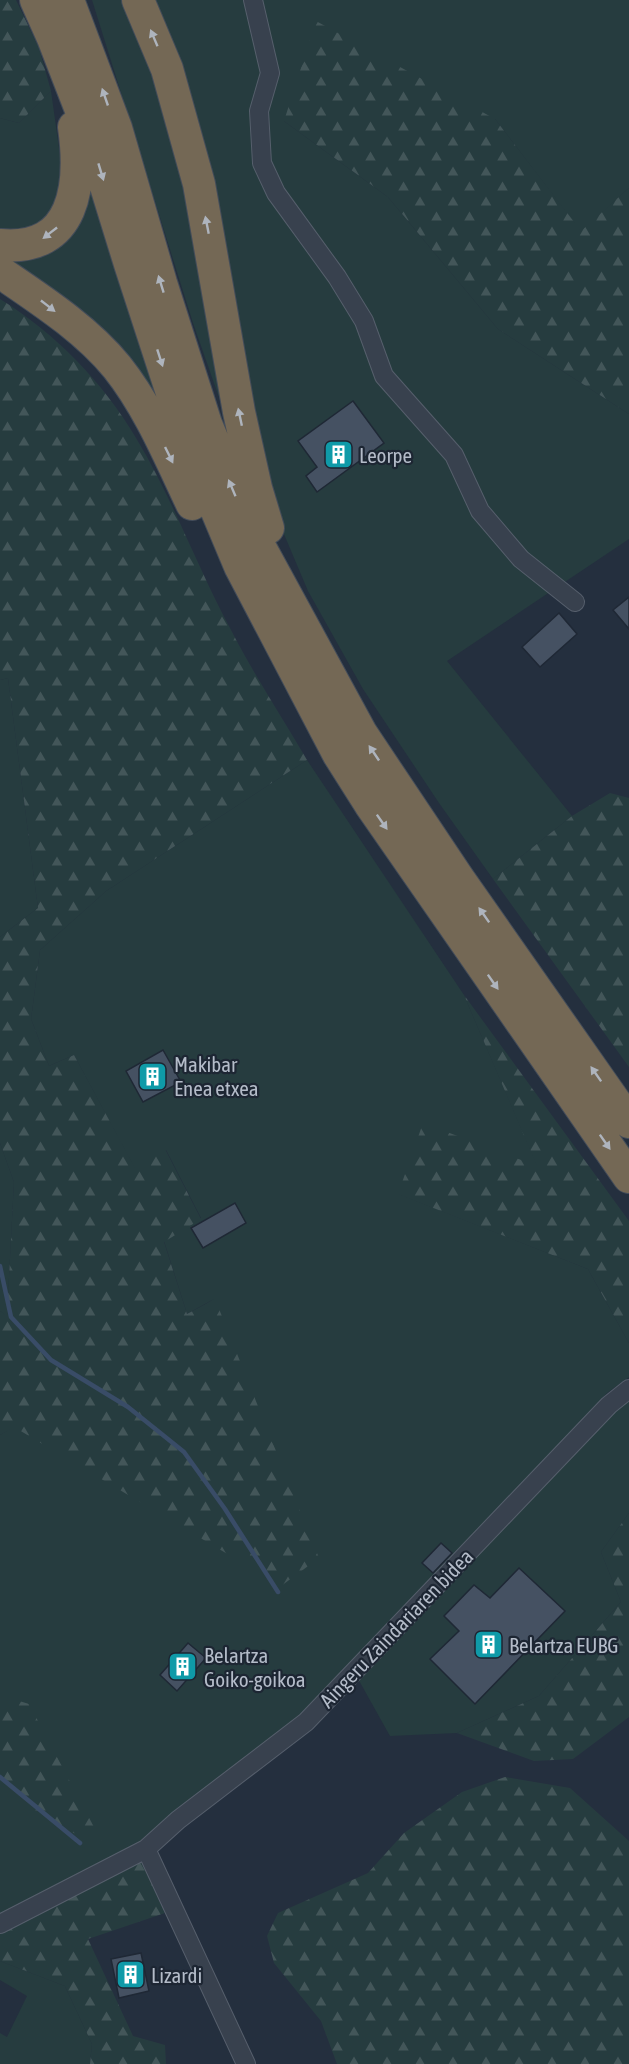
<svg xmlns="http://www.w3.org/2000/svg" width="629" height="2064" font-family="'Asap Condensed',sans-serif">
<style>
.green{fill:#263c3f}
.forest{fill:url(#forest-firs)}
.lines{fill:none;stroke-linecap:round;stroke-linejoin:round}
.stream{stroke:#394c67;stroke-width:4.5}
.building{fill:#455162;stroke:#1f2835;stroke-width:1.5}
.street-casing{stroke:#565f6c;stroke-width:20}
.highway-casing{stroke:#434c59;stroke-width:34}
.street{stroke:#38414e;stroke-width:18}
.highway{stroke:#746855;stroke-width:32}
.oneway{fill:#aeb4bd}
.labels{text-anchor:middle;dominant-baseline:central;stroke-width:4.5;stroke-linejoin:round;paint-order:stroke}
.poi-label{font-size:21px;fill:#b4bcc9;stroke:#1d2633;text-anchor:start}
.street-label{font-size:21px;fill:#b4bcc9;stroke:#1d2633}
</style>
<defs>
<pattern id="forest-firs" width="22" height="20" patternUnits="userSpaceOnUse" patternTransform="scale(1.5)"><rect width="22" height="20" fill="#263c3f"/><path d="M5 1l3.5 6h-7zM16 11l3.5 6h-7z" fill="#435659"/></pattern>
</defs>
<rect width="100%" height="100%" fill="#242f3e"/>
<path class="green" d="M 92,0 L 629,0 L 629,188 L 581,232 L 495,119 L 284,121 L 388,197 L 498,329 L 629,414 L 629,539 L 447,661 L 572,816 L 493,879 L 439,803 L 363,689 L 308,591 L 278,520 L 237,449 L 193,323 Z
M 51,91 L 62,169 L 89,179 L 160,409 L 0,258 L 0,118 L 19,123 Z
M 8,678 L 38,908 L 0,937 L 0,680 Z
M 307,760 L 464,995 L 538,1167 L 399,1194 L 588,1269 L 629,1343 L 629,1377 L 607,1393 L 401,1616 L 272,1742 L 141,1845 L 0,1917 L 0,1435 L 214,1299 L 187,1314 L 164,1241 L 201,1218 L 166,1150 L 135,1169 L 74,1055 L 49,1066 L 31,1019 L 40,950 L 106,891 Z
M 0,1143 L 14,1182 L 7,1317 L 0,1311 Z
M 629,1400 L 629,1513 L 601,1552 L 621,1602 L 539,1696 L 457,1733 L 390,1736 L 357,1677 L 616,1409 Z
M 0,1961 L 65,1986 L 92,2044 L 90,2064 L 0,2064 L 0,2033 L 7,2037 L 27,1996 L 0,1980 Z"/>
<path class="forest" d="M 0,0 L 16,0 L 39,48 L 51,91 L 19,123 L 0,118 Z
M 316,21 L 495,119 L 581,231 L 629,188 L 629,414 L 498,329 L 388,197 L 284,121 Z
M 0,299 C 55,333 103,382 136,438 C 173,499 197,567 231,630 C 254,675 282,717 307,760 L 106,891 L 40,950 L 31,1019 L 49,1066 L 74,1055 L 135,1168 L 165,1149 L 201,1219 L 164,1242 L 187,1314 L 215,1299 L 319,1558 L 281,1586 L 14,1427 L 0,1435 L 0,1311 L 7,1316 L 14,1182 L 0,1143 L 0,937 L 38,908 L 8,678 L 0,680 Z
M 610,793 L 629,798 L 629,1067 L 493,879 L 572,816 Z
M 464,995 L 629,1221 L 629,1343 L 588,1269 L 398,1194 L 423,1123 L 537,1166 Z
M 629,1513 L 629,1717 L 573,1759 L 534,1761 L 457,1733 L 539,1696 L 621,1602 L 601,1552 Z
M 0,1695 L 29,1704 L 105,1848 L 0,1797 Z
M 505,1777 L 570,1788 L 629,1841 L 629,2064 L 337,2064 L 321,2021 L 274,1963 L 267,1936 L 278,1913 L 368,1873 L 404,1833 L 462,1792 Z
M 141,1861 L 165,1913 L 88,1939 L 133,2036 L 165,2045 L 166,2064 L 90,2064 L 92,2044 L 65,1986 L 0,1961 L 0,1933 Z"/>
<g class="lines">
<path class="stream" d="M 0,1266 L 11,1317 L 51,1360 L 128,1407 L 184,1452 L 225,1509 L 278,1592
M 0,1777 L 80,1843"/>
</g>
<path class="building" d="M 353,401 L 384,443 L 317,492 L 306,476 L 317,467 L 298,441 Z
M 629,597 L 629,629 L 613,610 Z
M 559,613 L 577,634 L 540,667 L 522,647 Z
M 163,1050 L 181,1082 L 143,1102 L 126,1071 Z
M 235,1203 L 246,1223 L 203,1248 L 191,1228 Z
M 441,1543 L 452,1553 L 433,1573 L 422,1563 Z
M 519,1568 L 565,1611 L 475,1704 L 430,1659 L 459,1631 L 444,1616 L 474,1585 L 490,1598 Z
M 188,1643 L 206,1658 L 177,1691 L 160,1675 Z
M 141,1953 L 149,1991 L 119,1998 L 111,1959 Z"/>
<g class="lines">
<defs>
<path id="street" d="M 253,0 L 270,73 L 259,111 L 262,163 L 276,193 L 337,277 L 364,321 L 384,376 L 454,455 L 480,511 L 521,559 L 575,602
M 146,1849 L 246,2064
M 0,1924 L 146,1849 L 178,1820 L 306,1722 L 609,1405 L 629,1389"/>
<path id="highway" d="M 36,0 L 53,38 L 88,128 L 130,264 L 188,442 L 240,566 L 339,755 L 370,804 L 629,1177
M 68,0 L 116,128 L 161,283 L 206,424 L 251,531 L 361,733 L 458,878 L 629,1122
M 138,0 L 167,69 L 199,184 L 239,412 L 256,488 L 268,528
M 0,245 C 76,252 82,184 74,127
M 0,272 C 41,300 86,329 117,367 C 149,407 170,458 192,504"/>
</defs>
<use href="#street" class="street-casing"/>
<use href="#highway" class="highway-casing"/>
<use href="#street" class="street"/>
<use href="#highway" class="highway"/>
</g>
<defs><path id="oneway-solid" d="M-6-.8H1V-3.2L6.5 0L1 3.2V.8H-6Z" transform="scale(1.5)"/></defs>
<g class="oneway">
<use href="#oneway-solid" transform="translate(154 38) rotate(-113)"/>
<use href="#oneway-solid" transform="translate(105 97) rotate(-109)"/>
<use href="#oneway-solid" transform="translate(101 172) rotate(73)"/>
<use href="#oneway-solid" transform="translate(207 225) rotate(-101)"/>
<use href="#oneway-solid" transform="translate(50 233) rotate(142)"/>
<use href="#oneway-solid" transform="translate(161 284) rotate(-107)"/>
<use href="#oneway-solid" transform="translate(48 306) rotate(38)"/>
<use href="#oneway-solid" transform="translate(160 358) rotate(72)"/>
<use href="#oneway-solid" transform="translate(240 417) rotate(-102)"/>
<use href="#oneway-solid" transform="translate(169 455) rotate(64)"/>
<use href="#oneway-solid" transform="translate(232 488) rotate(-113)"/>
<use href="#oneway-solid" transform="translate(374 753) rotate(-124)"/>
<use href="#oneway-solid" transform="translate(382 822) rotate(55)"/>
<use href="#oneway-solid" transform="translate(484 915) rotate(-125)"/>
<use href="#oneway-solid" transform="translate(493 982) rotate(55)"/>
<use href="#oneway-solid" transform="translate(596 1074) rotate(-125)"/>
<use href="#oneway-solid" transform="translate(605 1142) rotate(55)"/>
</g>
<defs>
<symbol id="building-square" viewBox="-11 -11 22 22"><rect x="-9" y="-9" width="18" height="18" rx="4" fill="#0f9aa8" stroke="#1d2633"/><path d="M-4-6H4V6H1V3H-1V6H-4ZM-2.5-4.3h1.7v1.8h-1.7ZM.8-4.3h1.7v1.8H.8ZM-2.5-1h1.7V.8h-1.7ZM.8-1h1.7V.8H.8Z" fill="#fff"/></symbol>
</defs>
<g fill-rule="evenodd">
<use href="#building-square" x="322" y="438" width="33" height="33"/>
<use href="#building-square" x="136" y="1060" width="33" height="33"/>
<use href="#building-square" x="472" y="1628" width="33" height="33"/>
<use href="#building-square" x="166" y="1650" width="33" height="33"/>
<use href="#building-square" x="114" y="1958" width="33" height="33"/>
</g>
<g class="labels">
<g class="poi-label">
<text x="359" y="455">Leorpe</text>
<text x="174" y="1064">Makibar<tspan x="174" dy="24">Enea etxea</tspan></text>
<text x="509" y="1645">Belartza EUBG</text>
<text x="204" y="1655">Belartza<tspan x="204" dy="24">Goiko-goikoa</tspan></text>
<text x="151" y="1975">Lizardi</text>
</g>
<g class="street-label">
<text transform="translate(396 1628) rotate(-46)">Aingeru Zaindariaren bidea</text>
</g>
</g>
</svg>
